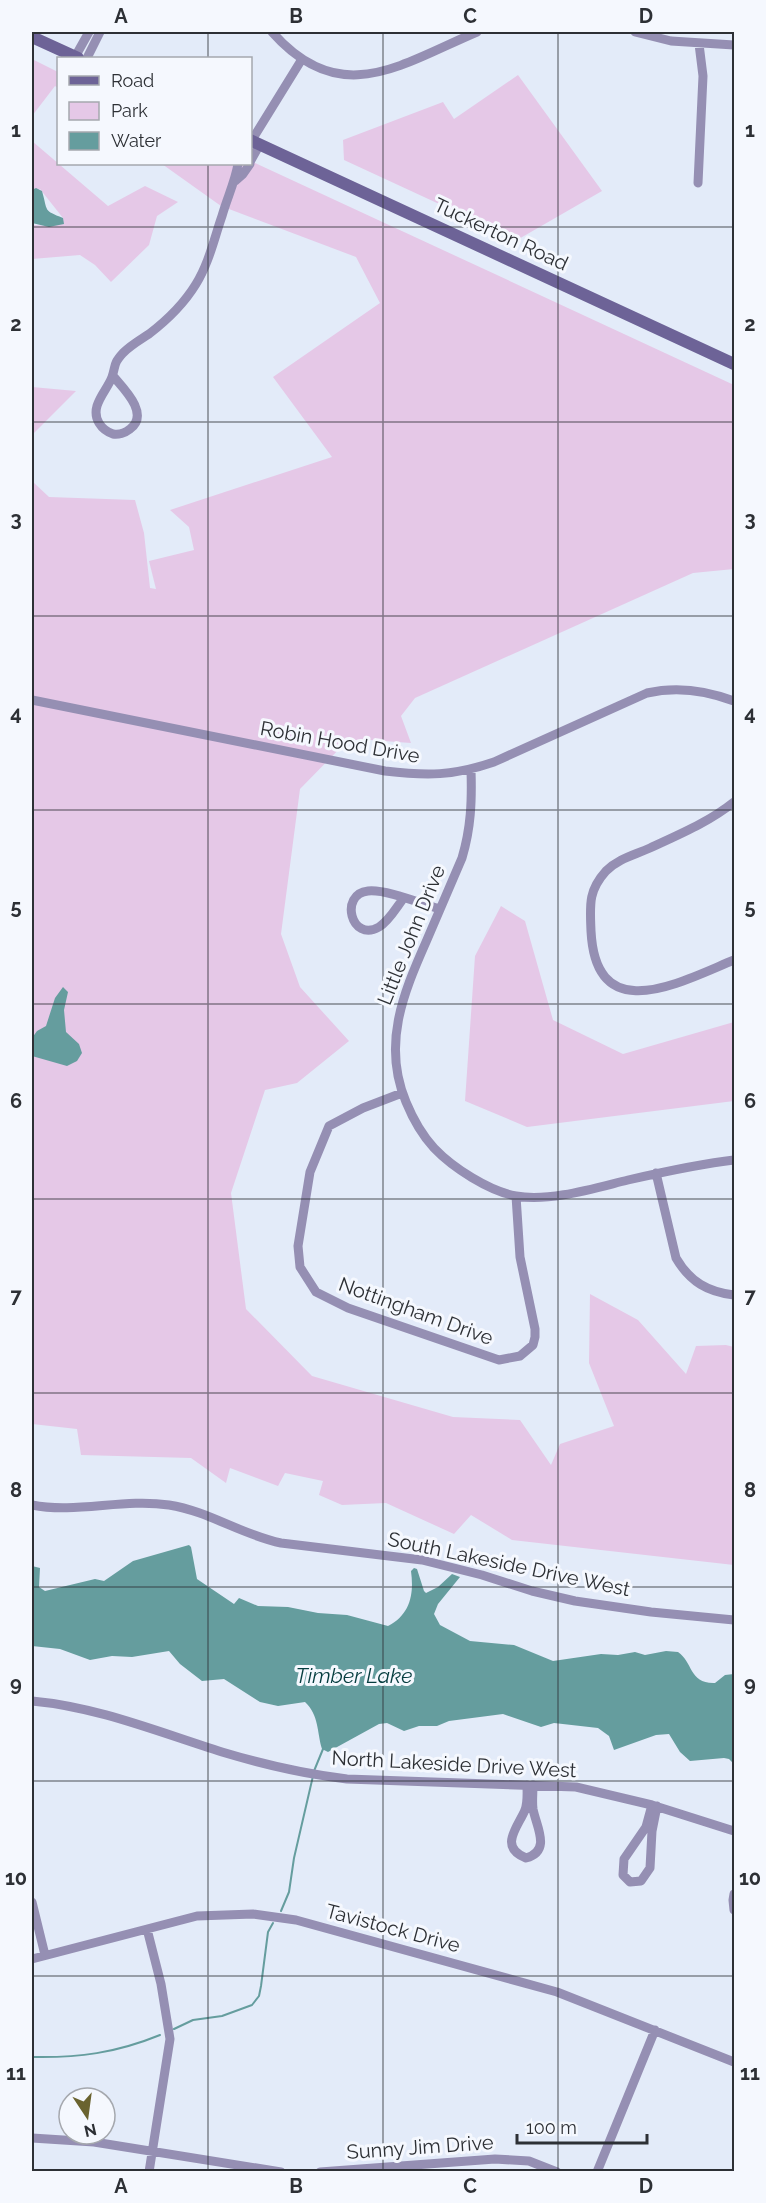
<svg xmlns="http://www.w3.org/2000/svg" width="766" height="2203" font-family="Raleway,sans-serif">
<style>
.green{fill:#e5c8e7}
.water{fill:#659d9e}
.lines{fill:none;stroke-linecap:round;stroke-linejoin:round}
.stream{stroke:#659d9e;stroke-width:2}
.street{stroke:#958fb3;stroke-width:9}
.secondary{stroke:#6d6397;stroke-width:12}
.grid{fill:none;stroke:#2d3035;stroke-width:1.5;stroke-opacity:0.55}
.labels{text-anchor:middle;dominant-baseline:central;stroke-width:6;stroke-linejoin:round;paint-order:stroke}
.street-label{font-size:20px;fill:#2d3035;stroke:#f5f8fe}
.water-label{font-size:21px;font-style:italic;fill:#053d3f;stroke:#f5f8fe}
.neatline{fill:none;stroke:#2d3035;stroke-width:2}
.grid-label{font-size:20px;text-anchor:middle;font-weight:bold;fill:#2d3035}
</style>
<rect width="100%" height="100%" fill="#e3ebf9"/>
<path class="green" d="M 32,59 L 58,72 L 58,88 L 55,86 L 32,116 Z
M 518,75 L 602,191 L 517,240 L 344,160 L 343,140 L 443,102 L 454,119 Z
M 32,141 L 108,206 L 145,186 L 178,202 L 157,216 L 149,245 L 111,282 L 95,265 L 80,255 L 32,259 L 32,225 L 54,226 L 63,218 L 40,189 L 32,191 Z
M 251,161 L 734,385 L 734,569 L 693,573 L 415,698 L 401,716 L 411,743 L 370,740 L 348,740 L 300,789 L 281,934 L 300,987 L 349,1041 L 297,1083 L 265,1090 L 231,1193 L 246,1309 L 312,1376 L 453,1417 L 520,1420 L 551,1465 L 560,1444 L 614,1426 L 589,1363 L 590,1294 L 638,1320 L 686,1374 L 696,1346 L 726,1345 L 734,1347 L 734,1565 L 512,1540 L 471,1515 L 454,1534 L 386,1503 L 342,1505 L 319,1495 L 323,1481 L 285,1473 L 278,1486 L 230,1468 L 226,1483 L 191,1458 L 81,1455 L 77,1429 L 32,1424 L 32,481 L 49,497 L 135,500 L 144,533 L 150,588 L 156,589 L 149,561 L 194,550 L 189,527 L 170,510 L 332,457 L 273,377 L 380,303 L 356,257 L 221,206 L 162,164 L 250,164 Z
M 32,387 L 76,391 L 32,435 Z
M 501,906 L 525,921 L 553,1020 L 623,1054 L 734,1022 L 734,1101 L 527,1127 L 465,1101 L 475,956 Z"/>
<path class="water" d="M 36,188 L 42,191 C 48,212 43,210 63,218 L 64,224 L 49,227 L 32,223 L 32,190 Z
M 63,987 L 68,992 L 64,1010 L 66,1032 L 79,1044 L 82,1053 L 77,1061 L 67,1066 L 32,1056 L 32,1038 L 37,1031 L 46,1026 L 55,998 Z
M 189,1545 L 191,1547 L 197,1579 L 234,1604 L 239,1598 L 258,1606 L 288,1607 L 318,1613 L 347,1615 L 388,1626 C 411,1614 414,1593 411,1571 L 414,1568 L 417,1569 L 424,1591 L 426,1593 L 438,1587 L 452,1574 L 460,1577 L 438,1604 L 434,1614 L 440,1625 L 470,1641 L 514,1645 L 553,1661 L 601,1654 L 618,1655 L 635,1652 L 645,1655 L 666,1651 L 678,1652 C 693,1662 689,1684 715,1683 L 725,1675 L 734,1674 L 734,1764 L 729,1759 L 724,1758 L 690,1761 L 680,1752 L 669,1734 L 656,1735 L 614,1750 L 609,1736 L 598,1728 L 554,1723 L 541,1727 L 503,1714 L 449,1721 L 437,1726 L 419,1726 L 404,1731 L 387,1723 L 379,1724 L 328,1752 L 322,1749 C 317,1732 319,1715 305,1702 L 278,1706 L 260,1702 L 224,1679 L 202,1681 L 180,1664 L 169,1651 L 132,1657 L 112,1656 L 90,1660 L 60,1649 L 32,1646 L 32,1566 L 40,1568 L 39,1587 L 45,1591 L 95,1579 L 104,1581 L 133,1561 Z"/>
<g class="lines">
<path class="stream" d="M 314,1771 L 323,1749
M 281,1911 L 289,1892 L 294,1858 L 313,1776
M 174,2029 L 193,2020 L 222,2016 L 252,2005 L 259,1996 L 261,1986 L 268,1932 L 273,1923
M 32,2057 C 78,2058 116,2053 160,2035"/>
<path class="street" d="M 272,32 C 341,110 401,64 477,32
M 635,32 L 671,41 L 734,45
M 75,57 L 89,32
M 87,58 L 100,32
M 252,140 L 302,59
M 250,162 L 260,144
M 235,181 L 243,174 L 250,164
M 698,183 L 703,76 L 699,44
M 113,376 C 124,389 150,414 130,429 C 125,433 118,435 113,434 C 107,432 102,428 99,423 C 89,406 107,391 112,377 C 116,365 113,364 123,353 C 131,345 140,340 149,334 C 166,321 185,302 196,284 C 209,263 214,239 222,216 C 227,198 235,182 238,164
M 32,700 L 385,771 C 427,776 453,776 494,762 L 647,693 C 677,686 705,690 734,701
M 471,770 C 472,801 471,828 462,858 C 450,886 438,914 426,942 C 403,994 382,1045 406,1102 C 413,1119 422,1135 434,1148 C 453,1168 489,1191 516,1196 C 550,1202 595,1188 628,1180 C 663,1172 698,1164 734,1160
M 734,802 C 709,822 680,834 650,848 C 635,855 619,858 606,871 C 588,891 590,905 591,931 C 596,1029 680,982 734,960
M 403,899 C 396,908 389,921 379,927 C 351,943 339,894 368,891 C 386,889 422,904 440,909
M 402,1093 L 363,1108 L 329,1126 L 310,1172 L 298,1246 L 300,1267 L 316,1292 L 348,1308 L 499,1360 L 520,1356 L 533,1345 L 535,1337 L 535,1329 L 520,1257 L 516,1196
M 656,1173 L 676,1258 C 690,1282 708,1292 734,1295
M 32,1505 C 76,1514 123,1498 169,1505 C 208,1511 242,1535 281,1543 L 422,1560 L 482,1575 L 532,1591 L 575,1601 L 651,1612 L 734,1620
M 32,1701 C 98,1707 158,1732 222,1752 C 262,1764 305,1774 347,1779 L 576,1787 L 652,1805 L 734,1831
M 527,1785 C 527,1793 528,1802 525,1810 C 518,1827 498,1847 526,1858 C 552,1851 536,1826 533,1809 C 532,1802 533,1793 533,1785
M 652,1805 L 646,1827 L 624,1859 L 623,1875 L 630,1882 L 641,1881 L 650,1868 L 652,1831 L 657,1806
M 734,1894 L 733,1900 L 734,1910
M 32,1902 L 45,1955
M 147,1929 L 161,1984 L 170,2039 L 149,2172
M 32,1959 L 197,1916 L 253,1914 L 296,1920 L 557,1992 L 734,2062
M 32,2138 L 94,2142 L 281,2172
M 320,2172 L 495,2159 L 529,2161 L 557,2172
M 597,2172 L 655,2030"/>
<path class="secondary" d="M 32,37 L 78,58
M 250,140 L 734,364"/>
</g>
<path class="grid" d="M 208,32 L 208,58M 383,32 L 383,2172M 558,32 L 558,2172M 208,164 L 208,2172M 32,227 L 734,227M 32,422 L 734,422M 32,616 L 734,616M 32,810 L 734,810M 32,1004 L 734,1004M 32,1199 L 734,1199M 32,1393 L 734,1393M 32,1587 L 734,1587M 32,1781 L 734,1781M 32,1976 L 734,1976"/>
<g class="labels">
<g class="street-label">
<text transform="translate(501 234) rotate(25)">Tuckerton Road</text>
<text transform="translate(340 742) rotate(10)">Robin Hood Drive</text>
<text transform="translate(411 935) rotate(-68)">Little John Drive</text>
<text transform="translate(416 1311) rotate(20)">Nottingham Drive</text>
<text transform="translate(509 1564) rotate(12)">South Lakeside Drive West</text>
<text transform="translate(454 1764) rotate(3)">North Lakeside Drive West</text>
<text transform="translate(393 1928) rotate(15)">Tavistock Drive</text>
<text transform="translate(420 2147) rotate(-4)">Sunny Jim Drive</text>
</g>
<g class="water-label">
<text x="354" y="1675">Timber Lake</text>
</g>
</g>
<rect width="766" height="2203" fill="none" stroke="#f5f8fe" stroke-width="66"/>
<rect x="57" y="57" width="195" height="108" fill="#f5f8fe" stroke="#a5a8ae" stroke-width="1.5"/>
<rect x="69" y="76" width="30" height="9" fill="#6d6397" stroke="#a5a8ae" stroke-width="1.5"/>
<text x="111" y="87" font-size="18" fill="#2d3035">Road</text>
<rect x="69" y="102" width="30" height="18" fill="#e5c8e7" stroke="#a5a8ae" stroke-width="1.5"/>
<text x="111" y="117" font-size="18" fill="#2d3035">Park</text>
<rect x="69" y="132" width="30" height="18" fill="#659d9e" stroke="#a5a8ae" stroke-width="1.5"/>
<text x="111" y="147" font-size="18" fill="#2d3035">Water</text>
<g transform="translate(87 2116) rotate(167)"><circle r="28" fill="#f5f8fe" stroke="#a5a8ae" stroke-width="1.5"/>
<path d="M0-4.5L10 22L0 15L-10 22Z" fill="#6a632f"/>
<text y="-9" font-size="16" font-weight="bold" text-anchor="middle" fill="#2d3035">N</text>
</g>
<path d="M517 2134v9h130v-9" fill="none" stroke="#2d3035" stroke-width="3"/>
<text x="526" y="2134" font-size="18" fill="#2d3035" stroke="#f5f8fe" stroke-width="4.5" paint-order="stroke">100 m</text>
<rect x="33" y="33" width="700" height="2137" class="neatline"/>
<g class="grid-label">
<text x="121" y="23">A</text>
<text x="296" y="23">B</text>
<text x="470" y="23">C</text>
<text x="646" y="23">D</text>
<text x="16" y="137">1</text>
<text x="750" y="137">1</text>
<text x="16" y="331">2</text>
<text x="750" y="331">2</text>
<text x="16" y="526">3</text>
<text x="750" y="526">3</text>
<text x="16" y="720">4</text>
<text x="750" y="720">4</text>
<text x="16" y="914">5</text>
<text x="750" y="914">5</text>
<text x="16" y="1108">6</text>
<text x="750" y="1108">6</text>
<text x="16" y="1303">7</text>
<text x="750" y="1303">7</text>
<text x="16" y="1497">8</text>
<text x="750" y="1497">8</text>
<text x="16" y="1691">9</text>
<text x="750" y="1691">9</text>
<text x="16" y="1885">10</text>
<text x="750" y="1885">10</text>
<text x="16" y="2080">11</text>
<text x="750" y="2080">11</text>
<text x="121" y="2193">A</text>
<text x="296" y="2193">B</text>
<text x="470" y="2193">C</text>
<text x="646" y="2193">D</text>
</g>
</svg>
